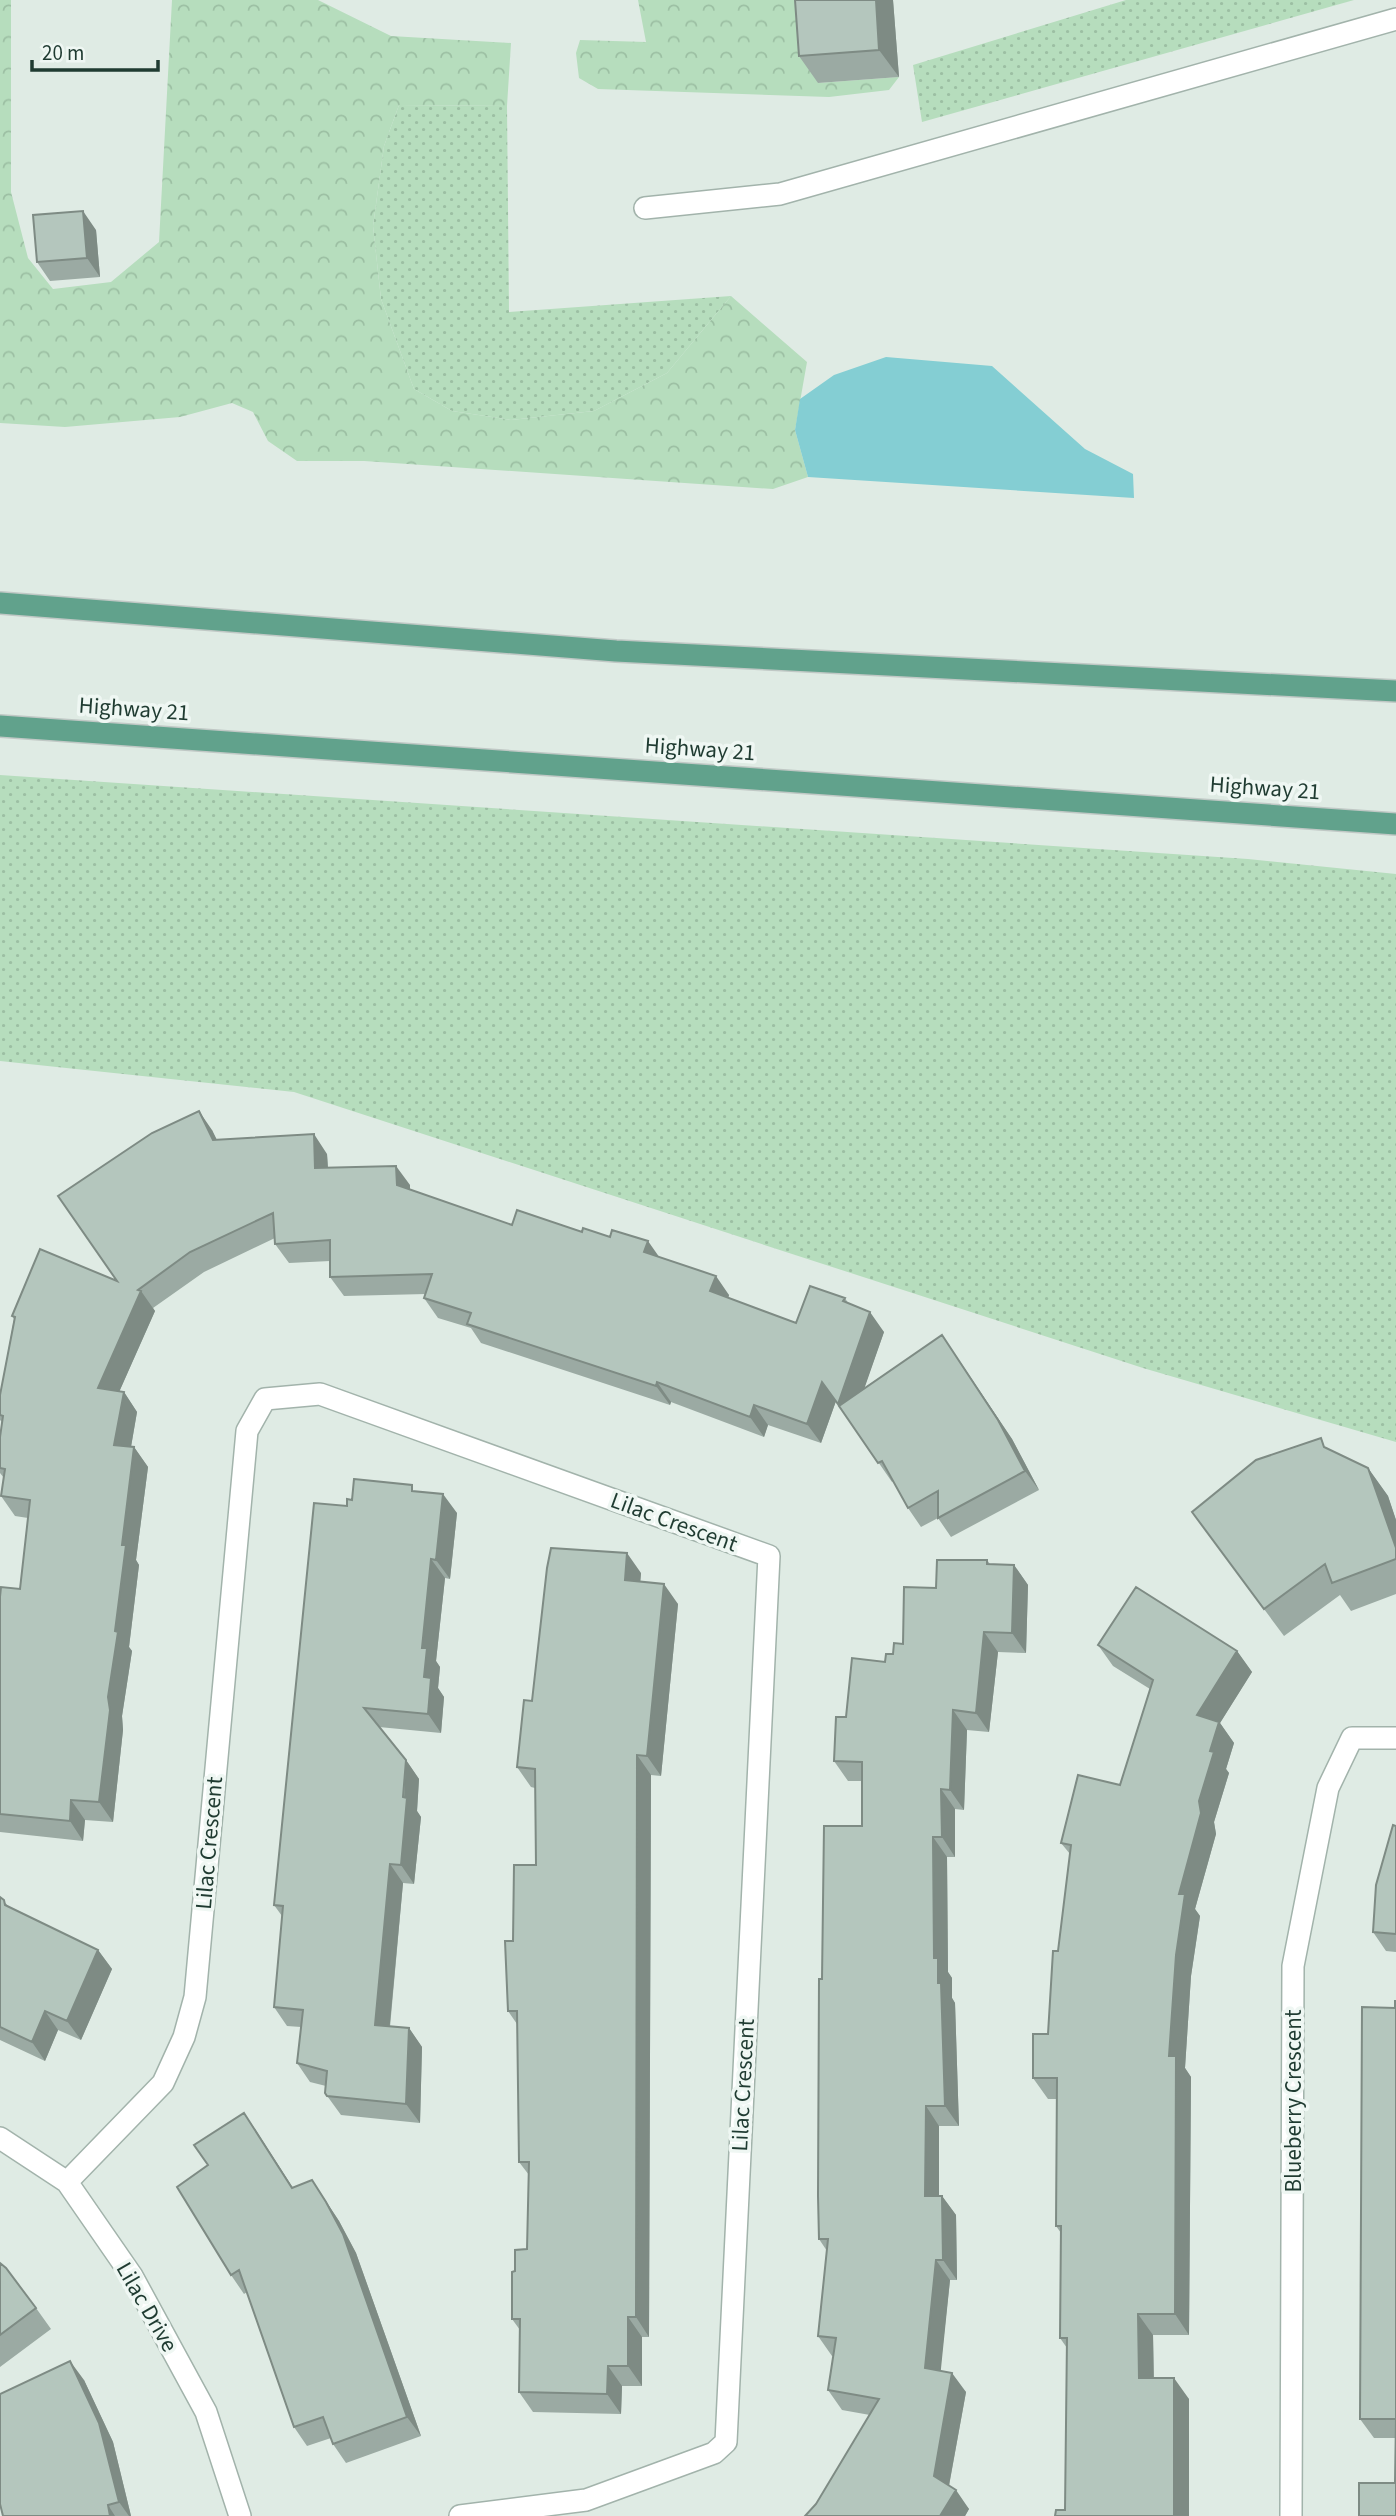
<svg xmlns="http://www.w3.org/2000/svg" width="1396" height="2516" font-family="'Source Sans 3',sans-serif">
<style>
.grass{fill:url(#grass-dots)}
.forest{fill:url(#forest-crowns)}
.water{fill:#84ced3}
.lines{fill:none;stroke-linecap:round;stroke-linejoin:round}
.minor-casing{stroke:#a2b3ab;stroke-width:24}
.major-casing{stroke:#c0c8c5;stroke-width:24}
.minor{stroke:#fff;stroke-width:21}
.major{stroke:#61a28c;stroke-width:21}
.wall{fill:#9baaa3}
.shaded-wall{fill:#7e8b84}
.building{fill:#b4c6bd;stroke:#7e8b84;stroke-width:2}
.labels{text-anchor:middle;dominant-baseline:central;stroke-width:7;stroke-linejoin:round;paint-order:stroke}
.street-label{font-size:23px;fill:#1f3b31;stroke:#eff7f3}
</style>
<defs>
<pattern id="grass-dots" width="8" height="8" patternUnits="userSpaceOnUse" patternTransform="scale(1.75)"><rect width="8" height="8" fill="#b6ddbd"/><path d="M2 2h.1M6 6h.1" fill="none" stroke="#9cbfa3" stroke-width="1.8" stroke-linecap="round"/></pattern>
<pattern id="forest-crowns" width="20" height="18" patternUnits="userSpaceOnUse" patternTransform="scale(1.75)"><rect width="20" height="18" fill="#b6ddbd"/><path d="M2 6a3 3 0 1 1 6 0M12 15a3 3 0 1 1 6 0" fill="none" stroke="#9cbfa3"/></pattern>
</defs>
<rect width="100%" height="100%" fill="#dfebe4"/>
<path class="grass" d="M 1126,0 L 1354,0 L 922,122 L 913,65 Z
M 399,105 L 507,106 L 509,312 L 731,296 L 667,373 L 594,411 L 511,420 L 452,411 L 414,389 L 381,299 L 373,226 L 384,146 Z
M 0,775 L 1248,859 L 1396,874 L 1396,1442 L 1143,1368 L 294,1092 L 0,1061 Z"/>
<path class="forest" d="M 0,0 L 11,0 L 11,192 L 28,258 L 53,289 L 111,282 L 159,242 L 172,0 L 318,0 L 391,36 L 511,43 L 507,106 L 399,105 L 384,146 L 373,226 L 381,299 L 414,389 L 452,411 L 511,420 L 594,411 L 667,373 L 731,296 L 807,362 L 795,430 L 808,477 L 773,489 L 364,461 L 297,461 L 268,441 L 253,412 L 232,403 L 180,417 L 65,427 L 0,423 Z
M 638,0 L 812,0 L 818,83 L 899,77 L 889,90 L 829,97 L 598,89 L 579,78 L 576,53 L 580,40 L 646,42 Z"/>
<path class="water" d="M 886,357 L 992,366 L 1085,449 L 1133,474 L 1134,498 L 808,477 L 795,430 L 800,399 L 834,375 Z"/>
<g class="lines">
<defs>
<path id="minor" d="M 645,208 L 780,194 L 1396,19
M 0,2138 L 67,2182 L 132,2276 L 206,2412 L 240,2516
M 67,2182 L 163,2083 L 184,2037 L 195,1997 L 247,1431 L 265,1399 L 320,1394 L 769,1556 L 726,2442 L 714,2453 L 586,2500 L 460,2516
M 1291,2516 L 1293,1966 L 1328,1788 L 1352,1738 L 1396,1738"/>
<path id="major" d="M 0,603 L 616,651 L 1396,691
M 0,726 L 1396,824"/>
</defs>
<use href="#minor" class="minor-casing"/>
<use href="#major" class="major-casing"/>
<use href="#minor" class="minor"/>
<use href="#major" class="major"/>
</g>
<path class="wall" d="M 795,0 L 893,0 L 899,77 L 818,83 L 799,56 Z
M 96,230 L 100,277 L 50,281 L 37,262 Z
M 212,1130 L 217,1140 L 327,1154 L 328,1167 L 410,1185 L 410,1190 L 512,1225 L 582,1232 L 659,1257 L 729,1295 L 728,1298 L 796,1323 L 845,1298 L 848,1303 L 884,1332 L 864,1388 L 942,1335 L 1012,1439 L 1039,1490 L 951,1537 L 938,1518 L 921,1527 L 908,1508 L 893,1481 L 892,1482 L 836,1401 L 821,1443 L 768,1425 L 764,1437 L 671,1402 L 670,1405 L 481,1343 L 471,1328 L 438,1318 L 424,1298 L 426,1294 L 344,1296 L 330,1277 L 330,1261 L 289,1263 L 275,1244 L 275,1238 L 204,1272 L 153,1308 L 155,1311 L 119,1392 L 124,1392 L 137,1412 L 131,1447 L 134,1447 L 148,1467 L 136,1560 L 139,1565 L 129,1647 L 132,1651 L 122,1716 L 123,1730 L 113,1822 L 85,1820 L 83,1841 L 0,1832 L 0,1597 L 20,1589 L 28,1518 L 15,1516 L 1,1496 L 4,1478 L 0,1473 L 0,1437 L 2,1422 L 0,1420 L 0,1395 L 14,1319 L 12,1316 L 117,1281 Z
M 1329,1450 L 1368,1468 L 1388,1496 L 1396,1520 L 1396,1594 L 1351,1611 L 1340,1595 L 1284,1636 L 1192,1512 Z
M 417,1491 L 457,1513 L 450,1579 L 445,1578 L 436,1661 L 440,1667 L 438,1688 L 444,1697 L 441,1733 L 379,1727 L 406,1760 L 419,1779 L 417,1811 L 421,1817 L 414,1884 L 403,1883 L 390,2027 L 409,2028 L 422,2047 L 420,2123 L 341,2115 L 325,2093 L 326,2086 L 310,2082 L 297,2063 L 301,2027 L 287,2026 L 274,2007 L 282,1916 L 274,1905 L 352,1500 Z
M 987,1560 L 990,1564 L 1014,1565 L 1028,1585 L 1026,1653 L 998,1652 L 989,1732 L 967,1730 L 964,1810 L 955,1809 L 955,1857 L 947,1857 L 948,1972 L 952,1978 L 952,1998 L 955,2003 L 959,2126 L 939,2126 L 939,2196 L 942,2196 L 956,2215 L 957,2280 L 950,2280 L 940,2371 L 966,2392 L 949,2486 L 969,2509 L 965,2516 L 805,2516 L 816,2504 L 870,2415 L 842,2410 L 828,2390 L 833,2356 L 832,2356 L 818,2336 L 827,2251 L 819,2239 L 822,1979 L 862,1826 L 862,1781 L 848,1781 L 834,1761 L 846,1717 L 885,1662 L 903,1644 L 936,1588 Z
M 641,1573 L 640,1581 L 678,1604 L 661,1776 L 651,1775 L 649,2337 L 642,2337 L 642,2386 L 622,2386 L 621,2414 L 533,2412 L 519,2392 L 520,2330 L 512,2319 L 515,2271 L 527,2249 L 529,2175 L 519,2162 L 517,2024 L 508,2011 L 513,1941 L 536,1865 L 535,1788 L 531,1787 L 517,1767 L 532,1701 Z
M 1098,1645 L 1237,1651 L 1252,1672 L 1220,1723 L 1234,1743 L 1226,1769 L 1229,1773 L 1214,1822 L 1216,1834 L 1195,1909 L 1200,1916 L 1191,1976 L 1185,2068 L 1191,2077 L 1189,2335 L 1153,2335 L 1154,2378 L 1189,2399 L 1189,2516 L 1055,2516 L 1065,2510 L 1067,2348 L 1060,2338 L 1061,2233 L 1056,2226 L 1057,2099 L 1048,2099 L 1033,2078 L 1048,2034 L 1058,1951 L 1070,1854 L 1061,1843 L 1120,1785 L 1150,1689 L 1113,1666 Z
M 1396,1826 L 1396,1952 L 1386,1951 L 1373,1932 Z
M 0,1897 L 9,1907 L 98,1950 L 112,1969 L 81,2040 L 58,2030 L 45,2061 L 0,2040 Z
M 1395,2008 L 1396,2516 L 1395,2483 L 1395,2438 L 1374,2438 L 1360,2419 Z
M 244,2113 L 293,2188 L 312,2180 L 339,2221 L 356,2253 L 421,2436 L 346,2463 L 333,2444 L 331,2438 L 307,2446 L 294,2427 L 247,2292 L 244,2294 L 231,2275 L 208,2165 Z
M 0,2263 L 36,2308 L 51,2329 L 0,2367 Z
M 84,2380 L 113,2442 L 131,2516 L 3,2516 Z"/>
<path class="shaded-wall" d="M 876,0 L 893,0 L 899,77 L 879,50 Z
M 83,211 L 96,230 L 100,277 L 87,258 Z
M 199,1111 L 212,1130 L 226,1159 L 213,1140 Z
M 314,1134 L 327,1154 L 329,1187 L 315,1168 Z
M 396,1166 L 410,1185 L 410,1205 L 397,1185 Z
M 648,1241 L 662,1261 L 644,1252 Z
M 716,1276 L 729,1295 L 724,1311 L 710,1291 Z
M 141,1291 L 155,1311 L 112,1408 L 98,1388 Z
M 870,1312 L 884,1332 L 852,1424 L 838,1404 Z
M 942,1335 L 1012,1439 L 1039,1490 L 1025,1471 Z
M 657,1382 L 671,1402 L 670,1405 L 656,1386 Z
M 822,1382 L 836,1401 L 821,1443 L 807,1424 Z
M 124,1392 L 137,1412 L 128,1464 L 114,1445 Z
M 754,1405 L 768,1425 L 764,1437 L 750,1417 Z
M 134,1447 L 148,1467 L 136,1560 L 139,1565 L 129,1647 L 132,1651 L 122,1716 L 123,1730 L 113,1822 L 99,1802 L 115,1631 L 122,1545 Z
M 1368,1468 L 1388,1496 L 1396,1520 L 1396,1548 Z
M 443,1494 L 457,1513 L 450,1579 L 436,1560 Z
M 627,1553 L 641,1573 L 639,1600 L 625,1580 Z
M 431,1559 L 445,1578 L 436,1661 L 440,1667 L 438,1688 L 444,1697 L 441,1733 L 428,1714 L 422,1648 Z
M 1014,1565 L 1028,1585 L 1026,1653 L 1012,1633 Z
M 664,1584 L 678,1604 L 661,1776 L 647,1756 Z
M 984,1632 L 998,1652 L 989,1732 L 976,1713 Z
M 1237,1651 L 1252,1672 L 1220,1723 L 1234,1743 L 1226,1769 L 1229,1773 L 1214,1822 L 1216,1834 L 1195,1909 L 1200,1916 L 1191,1976 L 1185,2068 L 1191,2077 L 1189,2335 L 1175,2314 L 1169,2056 L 1179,1894 L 1210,1751 L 1197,1715 Z
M 953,1710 L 967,1730 L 964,1810 L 950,1790 Z
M 637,1755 L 651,1775 L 649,2337 L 636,2317 Z
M 406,1760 L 419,1779 L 417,1811 L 421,1817 L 414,1884 L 401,1865 Z
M 941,1789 L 955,1809 L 955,1857 L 942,1837 Z
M 71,1800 L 85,1820 L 83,1841 L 70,1821 Z
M 933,1837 L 947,1857 L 948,1972 L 952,1978 L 952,1998 L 955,2003 L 959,2126 L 945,2106 L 938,1983 L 934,1958 Z
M 390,1864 L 403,1883 L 388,2044 L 375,2025 Z
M 98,1950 L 112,1969 L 81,2040 L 67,2021 Z
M 45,2011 L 58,2030 L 45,2061 L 32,2042 Z
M 409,2028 L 422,2047 L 420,2123 L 406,2104 Z
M 926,2106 L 939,2126 L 939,2215 L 925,2196 Z
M 244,2113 L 257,2132 L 305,2207 L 292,2188 Z
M 312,2180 L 339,2221 L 356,2253 L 421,2436 L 407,2417 Z
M 942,2196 L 956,2215 L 957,2280 L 943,2260 Z
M 936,2260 L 950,2280 L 939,2388 L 925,2368 Z
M 1138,2314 L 1153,2335 L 1154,2399 L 1139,2378 Z
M 628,2317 L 642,2337 L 642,2386 L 628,2366 Z
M 70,2361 L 84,2380 L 113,2442 L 131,2516 L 129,2516 L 119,2502 Z
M 608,2366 L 622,2386 L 621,2414 L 607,2394 Z
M 952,2373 L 966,2392 L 947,2496 L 934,2476 Z
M 1174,2378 L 1189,2399 L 1189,2516 L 1174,2516 Z
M 956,2490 L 969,2509 L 965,2516 L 940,2516 Z
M 108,2505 L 115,2516 L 110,2516 Z"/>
<path class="building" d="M 795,0 L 876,0 L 879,50 L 799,56 Z
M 83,211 L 87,258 L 37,262 L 33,215 Z
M 199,1111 L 213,1140 L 314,1134 L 315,1168 L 396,1166 L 397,1185 L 512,1225 L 517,1210 L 582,1232 L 583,1228 L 610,1237 L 612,1230 L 648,1241 L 644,1252 L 716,1276 L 710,1291 L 796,1323 L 810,1286 L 845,1298 L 843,1301 L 870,1312 L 838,1404 L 822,1382 L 807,1424 L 754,1405 L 750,1417 L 657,1382 L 656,1386 L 467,1324 L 471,1313 L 424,1298 L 432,1274 L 330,1277 L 330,1240 L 275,1244 L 273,1213 L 190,1252 L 138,1290 L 141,1291 L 98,1388 L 124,1392 L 114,1445 L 134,1447 L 122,1545 L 126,1545 L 115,1631 L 118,1632 L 108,1697 L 110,1710 L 99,1802 L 71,1800 L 70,1821 L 0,1814 L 0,1597 L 1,1587 L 20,1589 L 30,1500 L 1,1496 L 5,1469 L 0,1468 L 0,1437 L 3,1416 L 0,1415 L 0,1395 L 15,1317 L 12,1316 L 40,1249 L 117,1281 L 58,1196 L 152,1133 Z
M 942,1335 L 998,1420 L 1025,1471 L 938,1518 L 938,1491 L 908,1508 L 882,1461 L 878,1463 L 839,1406 Z
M 1321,1438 L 1324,1447 L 1368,1468 L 1396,1548 L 1396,1559 L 1332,1583 L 1325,1564 L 1264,1609 L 1192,1512 L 1256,1460 Z
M 354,1479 L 412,1485 L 412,1491 L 443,1494 L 436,1560 L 431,1559 L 422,1648 L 427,1648 L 424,1677 L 431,1678 L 428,1714 L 364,1708 L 406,1760 L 403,1797 L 407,1798 L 401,1865 L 390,1864 L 375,2025 L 409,2028 L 406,2104 L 327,2096 L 325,2093 L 327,2071 L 297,2063 L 303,2010 L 274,2007 L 283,1906 L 274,1905 L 314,1503 L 347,1506 L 347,1499 L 352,1500 Z
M 551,1548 L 627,1553 L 625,1580 L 664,1584 L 647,1756 L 637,1755 L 636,2317 L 628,2317 L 628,2366 L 608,2366 L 607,2394 L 519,2392 L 520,2319 L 512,2319 L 512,2272 L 515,2271 L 515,2250 L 527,2249 L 529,2162 L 519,2162 L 517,2011 L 508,2011 L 505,1941 L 513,1941 L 514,1865 L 536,1865 L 535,1769 L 517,1767 L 524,1700 L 532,1701 L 547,1568 Z
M 937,1560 L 987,1560 L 987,1564 L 1014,1565 L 1012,1633 L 984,1632 L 976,1713 L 953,1710 L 950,1790 L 941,1789 L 942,1837 L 933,1837 L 934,1958 L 938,1958 L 938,1983 L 941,1983 L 945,2106 L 926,2106 L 925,2196 L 942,2196 L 943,2260 L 936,2260 L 925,2368 L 952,2373 L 934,2476 L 956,2490 L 940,2516 L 805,2516 L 816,2504 L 879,2399 L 828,2390 L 836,2338 L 818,2336 L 828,2239 L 819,2239 L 818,2196 L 819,1979 L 822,1979 L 824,1826 L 862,1826 L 862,1762 L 834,1761 L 836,1717 L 846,1717 L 852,1658 L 885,1662 L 886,1654 L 893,1654 L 894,1643 L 903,1644 L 904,1587 L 936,1588 Z
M 1136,1587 L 1237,1651 L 1197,1715 L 1219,1722 L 1210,1751 L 1214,1752 L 1199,1801 L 1201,1813 L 1179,1894 L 1185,1894 L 1176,1955 L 1169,2056 L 1176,2056 L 1175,2314 L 1138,2314 L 1139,2378 L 1174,2378 L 1174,2516 L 1055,2516 L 1056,2510 L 1065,2510 L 1067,2338 L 1060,2338 L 1061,2226 L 1056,2226 L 1057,2078 L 1033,2078 L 1033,2034 L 1048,2034 L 1053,1951 L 1058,1951 L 1071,1845 L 1061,1843 L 1078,1775 L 1120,1785 L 1153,1680 L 1098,1645 Z
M 1393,1825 L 1396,1826 L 1396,1934 L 1373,1932 L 1376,1885 Z
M 0,1897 L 4,1900 L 5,1905 L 98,1950 L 67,2021 L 45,2011 L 32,2042 L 0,2027 Z
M 1395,2001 L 1396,2001 L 1396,2516 L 1359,2516 L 1359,2483 L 1395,2483 L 1396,2419 L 1360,2419 L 1362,2007 L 1395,2008 Z
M 244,2113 L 292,2188 L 312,2180 L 326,2202 L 343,2234 L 407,2417 L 333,2444 L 323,2417 L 294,2427 L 239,2270 L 231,2275 L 177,2187 L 208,2165 L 194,2145 Z
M 0,2263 L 6,2268 L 36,2308 L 0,2335 Z
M 70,2361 L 99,2423 L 119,2502 L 108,2505 L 110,2516 L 3,2516 L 0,2504 L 0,2394 Z"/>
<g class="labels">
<g class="street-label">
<text transform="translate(134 709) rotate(4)">Highway 21</text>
<text transform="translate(700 749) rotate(4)">Highway 21</text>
<text transform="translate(1265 788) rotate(4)">Highway 21</text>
<text transform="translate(674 1522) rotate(20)">Lilac Crescent</text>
<text transform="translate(209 1843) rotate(-85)">Lilac Crescent</text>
<text transform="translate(743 2085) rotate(-87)">Lilac Crescent</text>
<text transform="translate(1293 2101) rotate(-90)">Blueberry Crescent</text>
<text transform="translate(147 2307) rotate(60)">Lilac Drive</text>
</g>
</g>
<path d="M32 60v10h126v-10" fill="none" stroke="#1f3b31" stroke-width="3.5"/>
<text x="42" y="60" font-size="21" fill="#1f3b31" stroke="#eff7f3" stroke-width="5" paint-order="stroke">20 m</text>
</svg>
